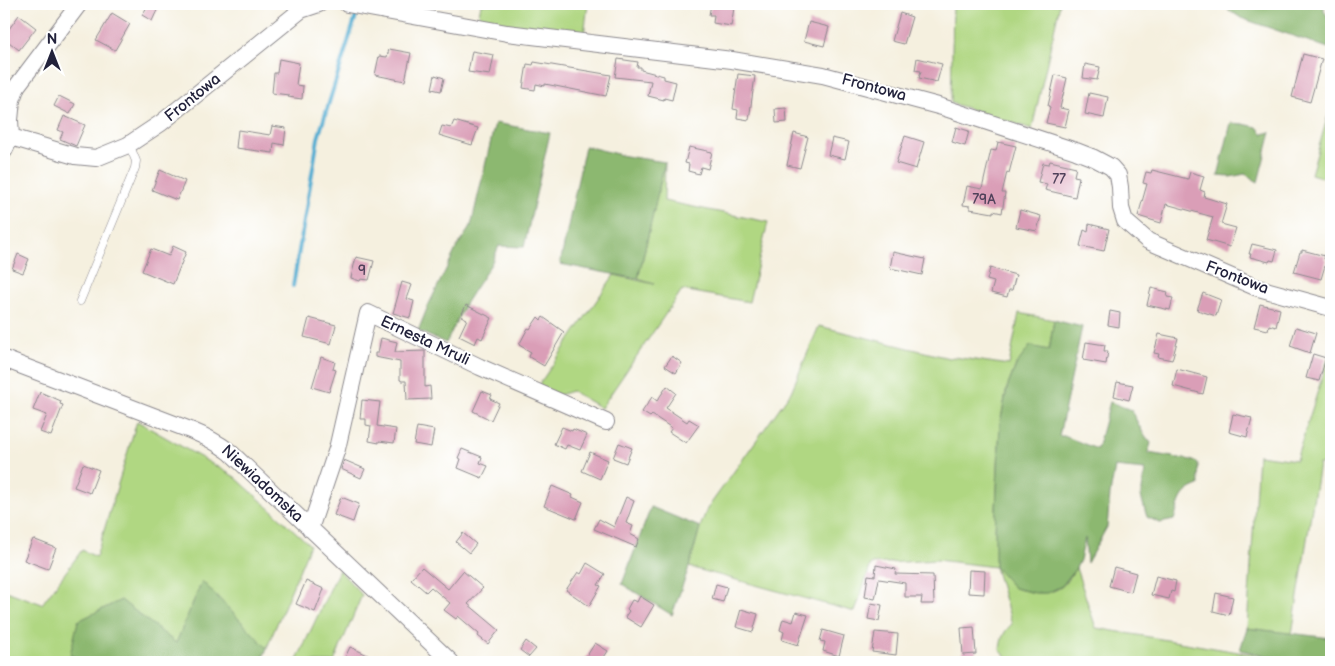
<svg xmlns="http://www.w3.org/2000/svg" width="1335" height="666" font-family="'Balsamiq Sans',sans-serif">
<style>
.green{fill:#b0d782;stroke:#697c5e}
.forest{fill:#8cb870;stroke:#576d56}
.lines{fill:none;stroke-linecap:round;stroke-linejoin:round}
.stream{stroke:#55aed2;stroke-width:4}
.building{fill:#da9eb7}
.service-casing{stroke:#8c898d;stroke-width:9}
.minor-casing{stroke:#8c898d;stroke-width:18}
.service{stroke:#fff;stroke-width:8}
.minor{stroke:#fff;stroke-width:16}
.labels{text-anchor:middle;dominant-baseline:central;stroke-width:4;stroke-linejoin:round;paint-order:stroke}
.number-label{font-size:14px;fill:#50415a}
.street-label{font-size:16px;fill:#22223b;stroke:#fff}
</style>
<rect width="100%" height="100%" fill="#fff"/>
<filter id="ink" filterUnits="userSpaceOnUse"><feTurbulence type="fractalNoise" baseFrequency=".02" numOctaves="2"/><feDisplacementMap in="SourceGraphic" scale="10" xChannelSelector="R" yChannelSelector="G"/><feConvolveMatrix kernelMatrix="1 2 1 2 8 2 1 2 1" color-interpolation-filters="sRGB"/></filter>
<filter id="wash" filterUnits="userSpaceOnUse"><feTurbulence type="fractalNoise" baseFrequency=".0096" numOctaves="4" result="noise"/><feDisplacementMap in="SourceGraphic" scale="20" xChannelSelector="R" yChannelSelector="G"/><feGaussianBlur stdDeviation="1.12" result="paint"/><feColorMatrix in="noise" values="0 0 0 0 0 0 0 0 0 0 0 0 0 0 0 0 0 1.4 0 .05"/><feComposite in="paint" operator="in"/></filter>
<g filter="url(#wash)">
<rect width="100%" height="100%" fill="#f5f0df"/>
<path class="green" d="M 481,4 L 588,4 L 584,35 L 478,21 Z
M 953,4 L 1060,4 L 1032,129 L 951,103 Z
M 1331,105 L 1331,180 L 1311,174 Z
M 665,162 L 664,201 L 768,222 L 749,302 L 682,290 L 601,408 L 572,391 L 559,395 L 538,386 L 614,275 L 654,284 L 638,279 Z
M 1019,313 L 1054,320 L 1049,350 L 1016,365 L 1007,388 L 1000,424 L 995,532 L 1014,588 C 1030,592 1046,597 1061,587 C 1067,583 1072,573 1076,568 L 1096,628 L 1297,662 L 1011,662 L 1000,650 C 1001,639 1003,632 1012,624 L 995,567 L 937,560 L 871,564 L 855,612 L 689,567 L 700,527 L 707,509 L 791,392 L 819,326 L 949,358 L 954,357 L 1009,365 Z
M 1331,349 L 1331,466 L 1319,464 L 1292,634 L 1247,628 L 1258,455 L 1296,460 Z
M 137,421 L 235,477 L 310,545 L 261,662 L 4,662 L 4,597 L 6,591 L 42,604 L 82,550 L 96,557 Z
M 339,570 L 362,595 L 334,662 L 296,662 Z"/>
<path class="forest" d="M 1220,4 L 1324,4 L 1324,11 L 1331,21 L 1331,49 L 1241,18 Z
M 495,123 L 550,133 L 524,247 L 499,246 L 491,264 L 465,304 L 446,343 L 418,331 L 428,306 L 458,245 L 471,226 Z
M 1231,123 L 1243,124 L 1257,127 L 1263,134 L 1271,132 L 1258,182 L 1245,174 L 1230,177 L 1218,176 Z
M 585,146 L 625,156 L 665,162 L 638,279 L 560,264 Z
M 1054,320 L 1082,327 L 1059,436 L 1064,436 L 1097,449 L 1110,402 L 1131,410 L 1143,433 L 1151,443 L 1148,453 L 1191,460 L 1198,463 L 1199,485 C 1179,492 1180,502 1174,520 L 1160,523 L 1147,517 L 1141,497 L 1145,470 L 1115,467 L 1110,494 L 1107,527 L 1087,563 L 1085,538 L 1080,560 L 1076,568 L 1062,586 L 1047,593 L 1035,593 L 1014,588 L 995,567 L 995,532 L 1000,424 L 1007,388 L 1016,365 L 1030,346 L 1049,350 Z
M 651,507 L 700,527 L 689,567 L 672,615 L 622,584 Z
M 202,581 L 267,648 L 261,662 L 89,662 L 70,655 L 78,621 L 121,600 L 176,643 Z
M 1247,628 L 1331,638 L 1331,662 L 1298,662 L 1240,650 Z"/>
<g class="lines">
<path class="stream" d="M 293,286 L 318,138 L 356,16"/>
</g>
<g id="blocks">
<path class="building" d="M 149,4 L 158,8 L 152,21 L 142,15 Z
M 711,4 L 734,8 L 731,26 L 713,23 L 714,15 L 709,15 Z
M 112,13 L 130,24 L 115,50 L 96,40 Z
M 900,13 L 912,17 L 904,44 L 892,41 Z
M 19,15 L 36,28 L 19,50 L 4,38 L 4,36 Z
M 809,22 L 829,27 L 824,46 L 804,41 Z
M 389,49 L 411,53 L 405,81 L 375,75 L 379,56 L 387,57 Z
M 472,51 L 494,55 L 490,75 L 468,72 Z
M 1303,54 L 1322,59 L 1310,102 L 1292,97 Z
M 917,58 L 942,64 L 937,82 L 919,78 L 921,71 L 915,70 Z
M 279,59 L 299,63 L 296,85 L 303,86 L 302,99 L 288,97 L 289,95 L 272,93 L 274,73 L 277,73 Z
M 618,59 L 638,62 L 637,67 L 641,67 L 641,70 L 664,76 L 664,79 L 676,82 L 672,100 L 664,98 L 664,100 L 648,96 L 651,81 L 615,77 Z
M 534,62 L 611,75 L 606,96 L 545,84 L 545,86 L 536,84 L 535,90 L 523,88 L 527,64 L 533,65 Z
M 1085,64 L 1100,67 L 1097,80 L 1083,78 Z
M 738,74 L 755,76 L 749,120 L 737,118 L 738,110 L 733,109 Z
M 435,75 L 444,78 L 441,91 L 432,89 Z
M 1055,75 L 1067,78 L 1060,108 L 1069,110 L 1065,127 L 1046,123 L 1050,107 L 1048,106 Z
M 1089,93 L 1108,97 L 1104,118 L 1085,114 Z
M 59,96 L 75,104 L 70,114 L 54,106 Z
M 786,108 L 787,122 L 776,123 L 775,109 Z
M 64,116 L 85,125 L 76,146 L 60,139 L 63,132 L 58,130 Z
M 454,121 L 478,128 L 472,145 L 439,135 L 442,126 L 451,128 Z
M 272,126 L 286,128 L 284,145 L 274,143 L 273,153 L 236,148 L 238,130 L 270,135 Z
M 956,127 L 969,131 L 965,146 L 952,142 Z
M 794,133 L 808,137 L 800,168 L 787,165 Z
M 905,136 L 924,142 L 916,169 L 896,163 Z
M 832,138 L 849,142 L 845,159 L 828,155 Z
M 998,142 L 1016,146 L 1009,173 L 1007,172 L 1002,193 L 1005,193 L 1002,213 L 993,211 L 993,213 L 970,209 L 970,206 L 963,205 L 967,186 L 982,189 L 991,150 L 996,151 Z
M 689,147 L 712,152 L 708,169 L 701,167 L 699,174 L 688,171 L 689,164 L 685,163 Z
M 1050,161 L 1076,167 L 1074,176 L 1079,177 L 1075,197 L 1045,190 L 1047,184 L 1038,182 L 1043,163 L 1049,164 Z
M 160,170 L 185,181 L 177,200 L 152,190 Z
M 1152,170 L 1188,179 L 1190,172 L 1204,176 L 1200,190 L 1205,192 L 1204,197 L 1227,204 L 1221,224 L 1236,228 L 1230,247 L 1206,240 L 1213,217 L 1166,204 L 1161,223 L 1138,216 L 1147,184 L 1143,183 L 1146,172 L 1151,173 Z
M 1020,210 L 1041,216 L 1037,231 L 1016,227 Z
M 1089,224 L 1109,229 L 1104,251 L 1080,246 L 1084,230 L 1088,232 Z
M 1252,244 L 1277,250 L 1274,261 L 1270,260 L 1269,262 L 1250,257 L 1251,254 L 1249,254 Z
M 173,246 L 186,252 L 173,284 L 142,271 L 151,249 L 169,256 Z
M 1302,250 L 1325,256 L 1324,259 L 1327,259 L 1321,279 L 1294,272 L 1300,252 L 1302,252 Z
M 893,252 L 925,259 L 922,275 L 890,268 Z
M 18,254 L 29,259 L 23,273 L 12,269 Z
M 356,257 L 374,261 L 369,280 L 361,279 L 360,281 L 351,278 Z
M 990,268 L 1016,275 L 1012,290 L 1009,290 L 1007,297 L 991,293 L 994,282 L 987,280 Z
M 402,282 L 412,285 L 407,299 L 414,301 L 410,318 L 393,313 Z
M 1151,288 L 1168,292 L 1167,297 L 1173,298 L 1170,310 L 1147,305 Z
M 1203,293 L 1221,300 L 1216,316 L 1197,310 Z
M 1260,304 L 1280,309 L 1276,327 L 1269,325 L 1268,330 L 1254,327 Z
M 466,305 L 492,318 L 482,339 L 478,337 L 475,344 L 459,336 L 467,319 L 461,316 Z
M 1110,311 L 1120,313 L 1119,327 L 1108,325 Z
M 538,317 L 541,320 L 543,317 L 564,332 L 544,366 L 529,357 L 531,352 L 519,345 L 528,328 L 530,329 Z
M 309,318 L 336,325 L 331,344 L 304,337 Z
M 1296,327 L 1316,333 L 1310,353 L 1290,346 Z
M 1159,334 L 1178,338 L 1172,360 L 1158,357 L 1159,354 L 1154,353 Z
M 381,338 L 397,342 L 395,352 L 425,351 L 425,387 L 430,386 L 431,399 L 407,400 L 406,381 L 401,381 L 401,380 L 400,380 L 400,362 L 375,357 L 375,353 L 378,353 Z
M 1086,342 L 1105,345 L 1104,351 L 1108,351 L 1106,364 L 1083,360 Z
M 1313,354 L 1326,358 L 1319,381 L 1306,378 Z
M 672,356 L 682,363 L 676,373 L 665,366 Z
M 321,357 L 335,362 L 333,369 L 336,370 L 329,392 L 312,387 Z
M 1177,369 L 1207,377 L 1203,394 L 1173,386 Z
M 1117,382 L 1133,385 L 1129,400 L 1114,396 Z
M 667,386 L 676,393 L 666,408 L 687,422 L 689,419 L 699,425 L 686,443 L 669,432 L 672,428 L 652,415 L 650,417 L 642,412 L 652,397 L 657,401 Z
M 482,391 L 492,395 L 490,399 L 499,403 L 491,420 L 473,411 Z
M 40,392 L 61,401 L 60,404 L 63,405 L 51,436 L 40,432 L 47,415 L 33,410 Z
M 362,400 L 380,402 L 377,426 L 396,429 L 394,443 L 379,441 L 379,443 L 369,441 L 371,426 L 366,425 L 366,419 L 360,419 Z
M 1233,414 L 1252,418 L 1247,437 L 1229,432 Z
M 417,427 L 434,430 L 431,447 L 414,444 Z
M 562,427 L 572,431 L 573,429 L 587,435 L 580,450 L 567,445 L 565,449 L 554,444 Z
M 619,443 L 632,448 L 626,463 L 613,458 Z
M 462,449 L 482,457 L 480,463 L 488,466 L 482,478 L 458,468 L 461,459 L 458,458 Z
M 590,452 L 608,460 L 600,479 L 582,471 Z
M 344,460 L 365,469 L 361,478 L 341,469 Z
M 83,464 L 99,470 L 90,493 L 74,487 Z
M 552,486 L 573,495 L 572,497 L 583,502 L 576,519 L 544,506 Z
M 341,497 L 359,504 L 353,522 L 334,515 Z
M 626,497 L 634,501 L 626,523 L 633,526 L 630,534 L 639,539 L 636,547 L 594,529 L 599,519 L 614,527 Z
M 463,533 L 476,544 L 469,553 L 456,542 Z
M 33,539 L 56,548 L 48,569 L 24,560 Z
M 587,563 L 605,574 L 598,585 L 601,586 L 589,606 L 566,590 L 578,572 L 581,574 Z
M 876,565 L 896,569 L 895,574 L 933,575 L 934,604 L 921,604 L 922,597 L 905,597 L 905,583 L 879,579 L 875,599 L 865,597 L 868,575 L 875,576 Z
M 422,567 L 448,589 L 463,571 L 483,588 L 468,604 L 499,630 L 488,644 L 478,636 L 479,634 L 458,616 L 456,619 L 444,610 L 450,603 L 431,587 L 426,592 L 411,579 Z
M 1114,567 L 1136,573 L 1131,592 L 1109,586 Z
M 969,570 L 985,571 L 984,594 L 968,593 Z
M 1156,576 L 1176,581 L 1174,592 L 1171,591 L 1169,599 L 1151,595 Z
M 306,581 L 324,589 L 315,612 L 296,604 Z
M 716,584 L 727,587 L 723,602 L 712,599 Z
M 1216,593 L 1233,597 L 1229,615 L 1213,611 Z
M 640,596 L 654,605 L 641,627 L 625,617 L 629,611 L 627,609 L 632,600 L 637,602 Z
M 871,603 L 882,605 L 879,621 L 868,619 Z
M 741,609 L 758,614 L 753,632 L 736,627 Z
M 796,612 L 808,615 L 798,645 L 782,640 L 784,632 L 780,630 L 783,619 L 793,622 Z
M 974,627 L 976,654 L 963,655 L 961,628 Z
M 823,630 L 844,636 L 839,656 L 823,651 L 825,642 L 820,641 Z
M 875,632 L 898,634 L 896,655 L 872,652 Z
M 526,641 L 536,649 L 529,657 L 520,650 Z
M 595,643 L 608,651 L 601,662 L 583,662 Z
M 350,647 L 368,655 L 364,662 L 343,662 Z"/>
</g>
</g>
<g filter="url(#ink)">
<use href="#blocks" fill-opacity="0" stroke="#8c898d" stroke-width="1"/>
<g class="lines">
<defs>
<path id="service" d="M 80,301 L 135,168 L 136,161 L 129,144"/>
<path id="minor" d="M 347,4 L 507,33 L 732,60 L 823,75 L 942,107 L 1076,151 L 1094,158 L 1111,167 L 1118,175 L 1120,187 L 1121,208 L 1125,221 L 1148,241 L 1255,287 L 1331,308
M 11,137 L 75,156 L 96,158 L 128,145 L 161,123 L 301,10 L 319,4
M 4,151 L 11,137 L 10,120 L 12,100 L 17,86 L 79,4
M 4,359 L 190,430 C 205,436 218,443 230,452 L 451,662
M 310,529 L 337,449 L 368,313 L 480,367 L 606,422"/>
</defs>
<use href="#service" class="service-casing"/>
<use href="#minor" class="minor-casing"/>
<use href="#service" class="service"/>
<use href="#minor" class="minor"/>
</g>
</g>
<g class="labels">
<g class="number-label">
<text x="1059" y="179">77</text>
<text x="984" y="199">79A</text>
<text x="362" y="270">9</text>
</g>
<g class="street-label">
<text transform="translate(874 88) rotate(15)">Frontowa</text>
<text transform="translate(193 98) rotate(-39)">Frontowa</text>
<text transform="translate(1237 278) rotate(21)">Frontowa</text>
<text transform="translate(425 341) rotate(25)">Ernesta Mruli</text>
<text transform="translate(262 484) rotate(43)">Niewiadomska</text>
</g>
</g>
<rect width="1335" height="666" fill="none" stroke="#fff" stroke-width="20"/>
<g transform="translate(52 52)" stroke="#ffffff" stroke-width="4" paint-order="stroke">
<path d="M0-4L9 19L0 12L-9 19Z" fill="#22223b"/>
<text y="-8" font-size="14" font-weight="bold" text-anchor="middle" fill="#22223b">N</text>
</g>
</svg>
